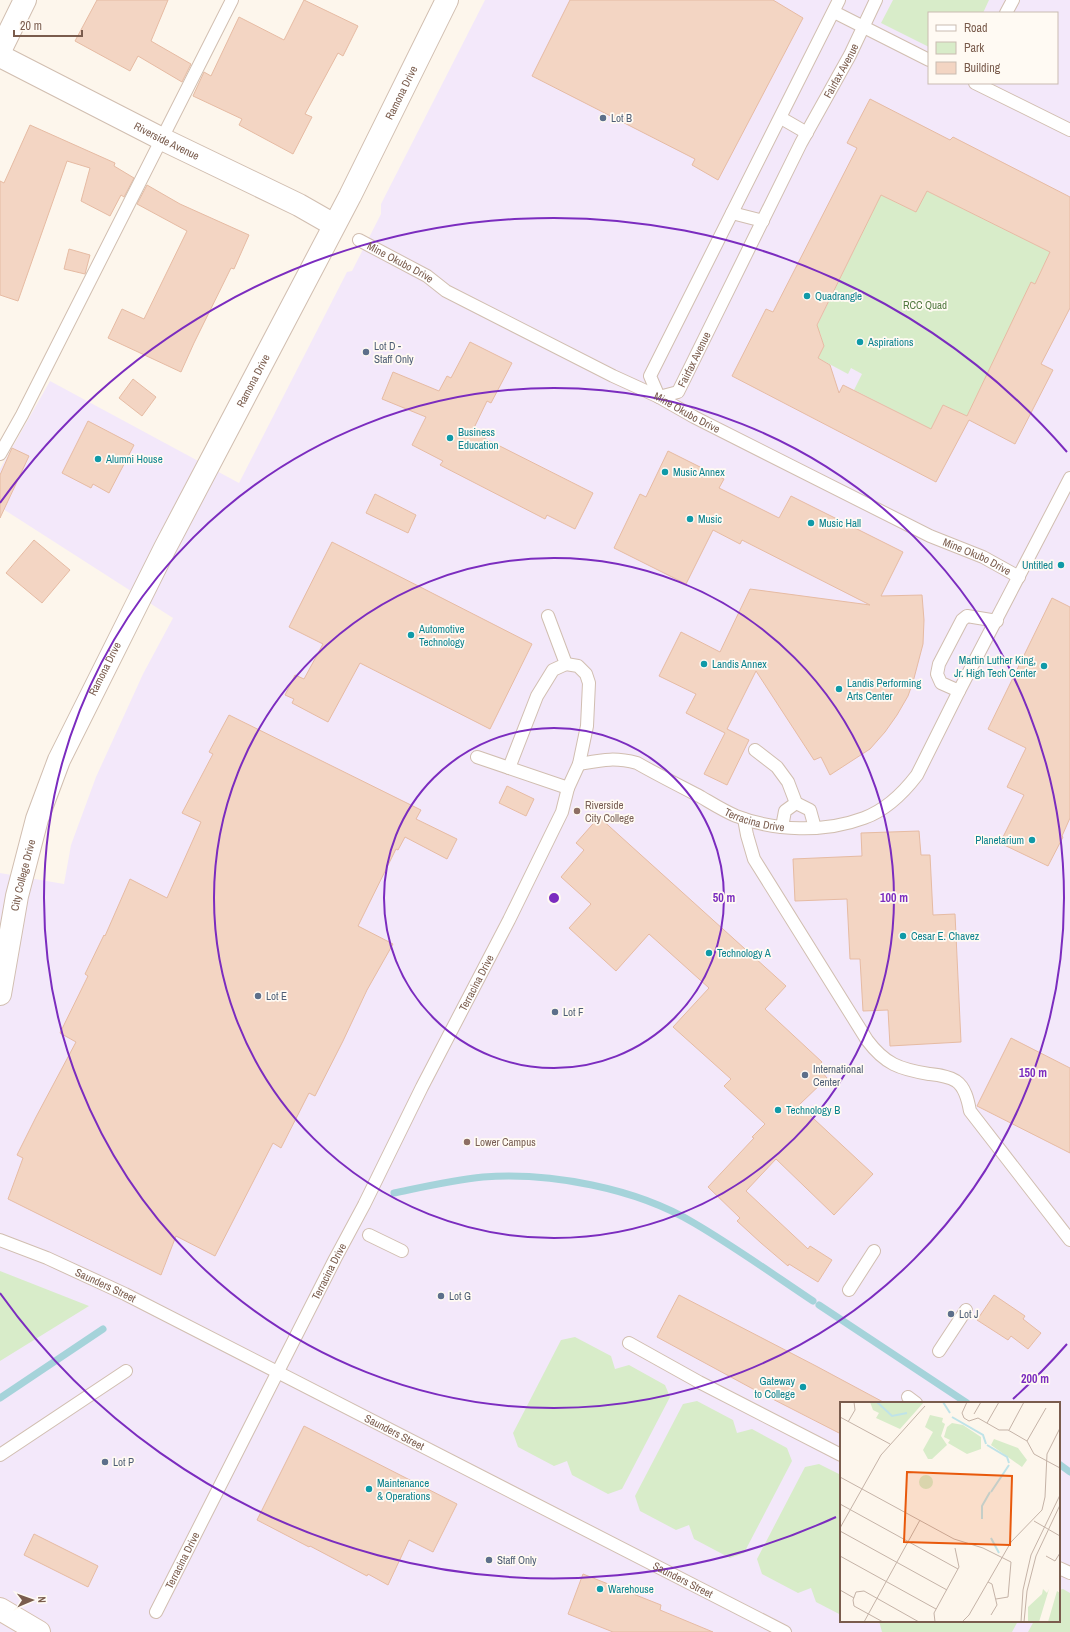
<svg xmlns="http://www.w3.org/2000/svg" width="1070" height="1632" font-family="'Archivo Narrow',sans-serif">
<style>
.education{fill:#f3e8fa;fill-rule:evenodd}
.green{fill:#d8ecc9}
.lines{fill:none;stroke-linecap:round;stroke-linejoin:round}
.stream{stroke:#a5d3da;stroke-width:7}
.building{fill:#f3d5c3;stroke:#e6bba3;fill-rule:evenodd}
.service-casing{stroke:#d1beb0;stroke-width:14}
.minor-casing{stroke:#d1beb0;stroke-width:24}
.tertiary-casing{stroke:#d1beb0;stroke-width:24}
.secondary-casing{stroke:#d6c0b0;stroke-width:24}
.service{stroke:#fff;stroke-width:12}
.minor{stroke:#fff;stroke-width:22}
.tertiary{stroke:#fff;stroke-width:22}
.secondary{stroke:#fff;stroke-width:22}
.ring{fill:none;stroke:#7b2cbf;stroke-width:2}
.service-dot{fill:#5c6f8a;stroke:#fffaf3;stroke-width:1.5}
.culture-dot{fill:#0f9aa8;stroke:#fffaf3;stroke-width:1.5}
.education-dot{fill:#8d6e63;stroke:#fffaf3;stroke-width:1.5}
.labels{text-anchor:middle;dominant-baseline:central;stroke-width:3.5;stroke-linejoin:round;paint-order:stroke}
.street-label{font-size:11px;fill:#7a5c4d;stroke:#fffaf3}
.service-label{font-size:11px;fill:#4e5e75;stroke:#fffaf3;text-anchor:start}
.culture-label{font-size:11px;fill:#0d838f;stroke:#fffaf3;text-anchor:start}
.park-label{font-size:11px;fill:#537a41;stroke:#fffaf3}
.education-label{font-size:11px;fill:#785e54;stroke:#fffaf3;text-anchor:start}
.inset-river{fill:none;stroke:#bfe3e8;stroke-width:2}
.inset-road{fill:none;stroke:#c5b3a7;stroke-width:1}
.view{fill:#e8590c;fill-opacity:0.15;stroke:#e8590c;stroke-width:2}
.inset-edge{fill:none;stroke:#7a5c4d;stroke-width:2}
.centre{fill:#7b2cbf;stroke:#fffaf3;stroke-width:2}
.ring-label{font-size:12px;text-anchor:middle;font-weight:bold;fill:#7b2cbf;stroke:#fffaf3;stroke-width:3.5;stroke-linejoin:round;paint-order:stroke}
</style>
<rect width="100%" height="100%" fill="#fdf6ec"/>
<path class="education" d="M 485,0 L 1070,0 L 1070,1632 L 0,1632 L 0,873 L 64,884 L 71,845 L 96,777 L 143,674 L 173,618 L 0,507 L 0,469 L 50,381 L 239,483 L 347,272 L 352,271 L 381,214 L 381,204 ZM 929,13 L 1057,13 L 1057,83 L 929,83 ZM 841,1403 L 1059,1403 L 1059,1621 L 841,1621 Z"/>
<path class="green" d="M 893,0 L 989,0 L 983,13 L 929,13 L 929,47 L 881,23 Z
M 927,191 L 1050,252 L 1035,284 L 1031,283 L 967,416 L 943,405 L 931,429 L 854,390 L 862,374 L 851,368 L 848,374 L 818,358 L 824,346 L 820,333 L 815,330 L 881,195 L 916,212 Z
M 0,1271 L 89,1306 L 0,1361 Z
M 575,1337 L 611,1356 L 615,1369 L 629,1365 L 665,1385 L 670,1397 L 622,1489 L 608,1494 L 572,1475 L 567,1461 L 554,1466 L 518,1447 L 513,1433 L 561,1340 Z
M 697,1401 L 733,1420 L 737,1433 L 752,1429 L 787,1448 L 792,1461 L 744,1553 L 730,1558 L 694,1539 L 689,1525 L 676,1530 L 640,1511 L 635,1496 L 683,1404 Z
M 819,1464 L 841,1475 L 841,1615 L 816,1602 L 811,1588 L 798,1593 L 762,1574 L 757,1559 L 805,1467 Z
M 1063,1589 L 1070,1593 L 1070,1632 L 1028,1632 L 1034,1621 L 1059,1621 L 1059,1590 Z
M 879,1621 L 1018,1621 L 1012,1632 L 882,1632 Z"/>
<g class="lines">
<path class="stream" d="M 394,1193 C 423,1187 453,1180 483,1177 C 550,1172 636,1188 694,1223 C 735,1247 774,1275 813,1301
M 819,1305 L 967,1403
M 0,1398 L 103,1329
M 1059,1464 L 1070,1472"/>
</g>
<path class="building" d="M 97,0 L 168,0 L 151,41 L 191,64 L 182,82 L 138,56 L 130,71 L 75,41 Z
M 304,0 L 358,26 L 343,56 L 338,53 L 305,114 L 312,117 L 293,154 L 239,125 L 242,119 L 193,96 L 204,72 L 211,76 L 239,17 L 284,40 Z
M 570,0 L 773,0 L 803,18 L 718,180 L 692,165 L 695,159 L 532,76 Z
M 870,99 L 950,140 L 953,137 L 1070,197 L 1070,308 L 1041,364 L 1053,370 L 1015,444 L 969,420 L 936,482 L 732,376 L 766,309 L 773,312 L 857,148 L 847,143 ZM 927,191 L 1050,252 L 1035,284 L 1031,282 L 967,416 L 943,405 L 931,429 L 843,385 L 839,393 L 830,365 L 818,358 L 824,346 L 817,325 L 881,195 L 916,212 Z
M 30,125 L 115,163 L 114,166 L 134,178 L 124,197 L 121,195 L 110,216 L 81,201 L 90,168 L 67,161 L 18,301 L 0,295 L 0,181 L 4,183 Z
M 147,185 L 180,204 L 249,235 L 234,269 L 231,268 L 194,343 L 181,372 L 108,338 L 122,309 L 144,319 L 187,231 L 137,204 Z
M 69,249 L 90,255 L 85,274 L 64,269 Z
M 470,342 L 512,363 L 491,403 L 487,401 L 472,432 L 593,493 L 575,529 L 547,515 L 545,519 L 440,465 L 443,461 L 412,445 L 426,417 L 382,399 L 393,372 L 439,391 L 447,376 L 451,378 Z
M 133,379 L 156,397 L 142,416 L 119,398 Z
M 88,421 L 134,445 L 109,493 L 93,484 L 91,488 L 62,473 Z
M 12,448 L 29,456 L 0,518 L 0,475 Z
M 668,451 L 724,479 L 719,488 L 779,518 L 791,496 L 903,552 L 881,596 L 922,595 L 924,620 L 923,644 L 913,682 L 908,696 L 897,715 L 885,732 L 870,749 L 830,775 L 821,757 L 814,760 L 756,671 L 727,729 L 749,740 L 727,785 L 704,774 L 725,733 L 686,713 L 696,694 L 659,676 L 681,632 L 720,652 L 750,589 L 870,605 L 742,540 L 740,544 L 713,530 L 686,584 L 614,548 L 640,494 L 646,497 Z
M 375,494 L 416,515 L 408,533 L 366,513 Z
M 34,540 L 70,570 L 42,603 L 6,573 Z
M 332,542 L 532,644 L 490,729 L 360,663 L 328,722 L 292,703 L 294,699 L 285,695 L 295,675 L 304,679 L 323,644 L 289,627 Z
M 1052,598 L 1070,607 L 1070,818 L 1062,836 L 1063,837 L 1048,866 L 1000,843 L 1024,795 L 1007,787 L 1026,748 L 988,729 Z
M 229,715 L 421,810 L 416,819 L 457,839 L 447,859 L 405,837 L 398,850 L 396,849 L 358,926 L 393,944 L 367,990 L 343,1041 L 315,1096 L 309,1093 L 281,1148 L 273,1143 L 215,1256 L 176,1236 L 161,1275 L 8,1199 L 23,1158 L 17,1155 L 36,1117 L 76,1042 L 60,1033 L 88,976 L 85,974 L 104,935 L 105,936 L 130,879 L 167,898 L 201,822 L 182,813 L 213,754 L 209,752 Z
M 507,786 L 534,799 L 526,816 L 499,803 Z
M 599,817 L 786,986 L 765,1009 L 822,1062 L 818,1067 L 827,1078 L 799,1105 L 873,1174 L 834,1215 L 776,1159 L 746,1191 L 808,1249 L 810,1246 L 832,1260 L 818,1282 L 789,1264 L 788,1266 L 761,1243 L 737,1221 L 740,1218 L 708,1187 L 754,1138 L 752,1137 L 765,1124 L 724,1086 L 731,1079 L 673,1027 L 709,988 L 649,934 L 616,971 L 569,928 L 591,904 L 561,877 L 584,850 L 576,843 Z
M 919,831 L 921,855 L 930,855 L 933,915 L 955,914 L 961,1042 L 890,1046 L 888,1010 L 863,1011 L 860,959 L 850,959 L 847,899 L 795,901 L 793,859 L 862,856 L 861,833 Z
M 1011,1038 L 1070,1068 L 1070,1153 L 977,1106 Z
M 679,1295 L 816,1366 L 885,1403 L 841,1403 L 841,1434 L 753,1389 L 657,1337 Z
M 994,1295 L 1025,1316 L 1023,1319 L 1041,1333 L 1028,1349 L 1011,1336 L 1008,1340 L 977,1320 Z
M 304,1426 L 457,1504 L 433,1552 L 409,1540 L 388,1585 L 368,1574 L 367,1576 L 310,1546 L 309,1547 L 257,1520 Z
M 34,1534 L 98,1566 L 88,1587 L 24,1555 Z
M 583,1574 L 661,1605 L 660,1610 L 713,1632 L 613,1632 L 568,1614 Z"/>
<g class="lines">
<defs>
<g id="service">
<path d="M 834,12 L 929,60"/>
<path d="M 1006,13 L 1013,0"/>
<path d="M 975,83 L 1070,130"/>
<path d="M 781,118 L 807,133"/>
<path d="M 732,213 L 763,221"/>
<path id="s1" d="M 359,240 L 427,276 L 446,291 L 613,376 L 659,397 L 694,417 L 930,536 L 983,557 L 1019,577"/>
<path id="s2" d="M 659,397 L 678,392 L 801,143 L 850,55 L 876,0"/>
<path d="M 659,397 L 650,376 L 839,0"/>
<path d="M 0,454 L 22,415 L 232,0"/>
<path d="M 959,691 L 941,683 L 937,674 L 939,664 L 962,620 L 967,616 L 997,621"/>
<path d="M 755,750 L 777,767 L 788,782 L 796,803 L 810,810 L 815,828"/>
<path d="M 477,757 L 568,788"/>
<path id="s3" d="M 579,764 C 602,760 614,757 637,763 C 658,775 680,786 701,797 C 713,804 724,811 736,816 C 775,831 824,833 864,818 C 886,810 904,792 917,775 L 959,691 L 1070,478"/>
<path d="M 509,768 L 537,696 L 553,670 L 566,664 L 548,616"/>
<path d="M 744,819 L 747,835 L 754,859 L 867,1040 C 885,1064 899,1069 929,1074 C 938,1075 948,1076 956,1081 C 965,1087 968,1100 970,1111 L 1070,1240"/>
<path d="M 782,827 L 785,811 L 796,803"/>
<path d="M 369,1235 L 402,1251"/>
<path id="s4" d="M 0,1240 L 47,1258 L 125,1294 L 785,1632"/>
<path d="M 849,1290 L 874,1251"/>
<path d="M 629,1343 L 699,1382 L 841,1455"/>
<path d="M 939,1351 L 966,1310"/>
<path d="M 908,1397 L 916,1403"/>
<path d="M 0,1455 L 126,1371"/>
<path d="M 1059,1568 L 1070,1573"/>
<path id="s5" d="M 156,1612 L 335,1259 L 364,1205 L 422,1087 L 509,920 L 562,812 L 568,788 L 579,764 L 587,726 L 589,683 L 586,674 L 578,666 L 566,664"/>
</g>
<g id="minor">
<path d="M 0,51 L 25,0"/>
<path id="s6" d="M 0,56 L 162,139 L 299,205 L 334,225"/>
</g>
<g id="tertiary">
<path id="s7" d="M 0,994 L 17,896 L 37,819 L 59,760 L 165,548 L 350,196 L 447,0"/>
</g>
<path id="secondary" d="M 0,1609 L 39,1632"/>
</defs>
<use href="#service" class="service-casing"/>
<use href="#minor" class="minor-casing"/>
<use href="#tertiary" class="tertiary-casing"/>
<use href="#secondary" class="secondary-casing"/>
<use href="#service" class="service"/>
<use href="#minor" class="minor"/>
<use href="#tertiary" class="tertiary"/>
<use href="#secondary" class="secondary"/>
</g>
<g class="ring">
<circle cx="554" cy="898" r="170"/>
<circle cx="554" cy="898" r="340"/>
<circle cx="554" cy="898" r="510"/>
<path d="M1067 1344A680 680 0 0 1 1013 1399M836 1517A680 680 0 0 1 0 1293M0 503A680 680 0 0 1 1067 452"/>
</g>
<g class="service-dot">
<circle cx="603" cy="118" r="4"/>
<circle cx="366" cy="352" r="4"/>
<circle cx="258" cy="996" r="4"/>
<circle cx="555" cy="1012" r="4"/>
<circle cx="805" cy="1075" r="4"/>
<circle cx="441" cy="1296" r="4"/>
<circle cx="951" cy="1314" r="4"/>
<circle cx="105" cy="1462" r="4"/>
<circle cx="489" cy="1560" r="4"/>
</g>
<g class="culture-dot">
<circle cx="807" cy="296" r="4"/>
<circle cx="860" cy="342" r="4"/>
<circle cx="450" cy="438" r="4"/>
<circle cx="98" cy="459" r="4"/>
<circle cx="665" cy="472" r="4"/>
<circle cx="690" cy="519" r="4"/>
<circle cx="811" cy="523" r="4"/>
<circle cx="1061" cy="565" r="4"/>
<circle cx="411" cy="635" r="4"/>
<circle cx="704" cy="664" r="4"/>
<circle cx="1044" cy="666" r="4"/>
<circle cx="839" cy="689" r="4"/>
<circle cx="1032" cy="840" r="4"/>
<circle cx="903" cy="936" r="4"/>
<circle cx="709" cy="953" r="4"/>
<circle cx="778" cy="1110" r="4"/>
<circle cx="803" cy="1387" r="4"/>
<circle cx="369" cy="1489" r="4"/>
<circle cx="600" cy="1589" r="4"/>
</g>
<g class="education-dot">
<circle cx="577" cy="811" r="4"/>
<circle cx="467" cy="1142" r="4"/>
</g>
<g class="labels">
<g class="street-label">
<text stroke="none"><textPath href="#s2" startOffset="380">Fairfax Avenue</textPath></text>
<text stroke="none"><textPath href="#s7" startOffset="992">Ramona Drive</textPath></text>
<text stroke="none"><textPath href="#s6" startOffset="187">Riverside Avenue</textPath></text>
<text stroke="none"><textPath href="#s1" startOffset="47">Mine Okubo Drive</textPath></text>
<text stroke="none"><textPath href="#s2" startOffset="56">Fairfax Avenue</textPath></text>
<text stroke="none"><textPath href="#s7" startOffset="668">Ramona Drive</textPath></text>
<text stroke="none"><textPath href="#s1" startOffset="371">Mine Okubo Drive</textPath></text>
<text stroke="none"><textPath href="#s1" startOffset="695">Mine Okubo Drive</textPath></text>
<text stroke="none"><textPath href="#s7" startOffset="344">Ramona Drive</textPath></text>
<text stroke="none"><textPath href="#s3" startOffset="190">Terracina Drive</textPath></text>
<text stroke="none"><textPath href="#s7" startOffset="121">City College Drive</textPath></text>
<text stroke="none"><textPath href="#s5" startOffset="706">Terracina Drive</textPath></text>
<text stroke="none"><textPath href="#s5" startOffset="382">Terracina Drive</textPath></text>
<text stroke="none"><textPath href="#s4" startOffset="115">Saunders Street</textPath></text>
<text stroke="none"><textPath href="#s4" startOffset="439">Saunders Street</textPath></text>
<text stroke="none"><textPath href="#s5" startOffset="58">Terracina Drive</textPath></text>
<text stroke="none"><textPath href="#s4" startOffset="763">Saunders Street</textPath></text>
</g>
<g class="service-label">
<text x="611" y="118">Lot B</text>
<text x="374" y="346">Lot D -<tspan x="374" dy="13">Staff Only</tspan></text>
<text x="266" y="996">Lot E</text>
<text x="563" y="1012">Lot F</text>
<text x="813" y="1069">International<tspan x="813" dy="13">Center</tspan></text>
<text x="449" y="1296">Lot G</text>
<text x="959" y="1314">Lot J</text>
<text x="113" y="1462">Lot P</text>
<text x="497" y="1560">Staff Only</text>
</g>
<g class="culture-label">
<text x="815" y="296">Quadrangle</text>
<text x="868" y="342">Aspirations</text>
<text x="458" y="432">Business<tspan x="458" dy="13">Education</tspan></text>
<text x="106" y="459">Alumni House</text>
<text x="673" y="472">Music Annex</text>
<text x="698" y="519">Music</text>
<text x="819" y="523">Music Hall</text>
<text x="1053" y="565" text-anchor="end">Untitled</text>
<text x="419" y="629">Automotive<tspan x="419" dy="13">Technology</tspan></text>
<text x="1036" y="660" text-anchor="end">Martin Luther King,<tspan x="1036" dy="13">Jr. High Tech Center</tspan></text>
<text x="712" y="664">Landis Annex</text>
<text x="847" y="683">Landis Performing<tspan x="847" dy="13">Arts Center</tspan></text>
<text x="1024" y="840" text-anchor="end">Planetarium</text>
<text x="911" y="936">Cesar E. Chavez</text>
<text x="717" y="953">Technology A</text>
<text x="786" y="1110">Technology B</text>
<text x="795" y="1381" text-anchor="end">Gateway<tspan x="795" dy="13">to College</tspan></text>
<text x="377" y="1483">Maintenance<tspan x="377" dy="13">&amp; Operations</tspan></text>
<text x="608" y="1589">Warehouse</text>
</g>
<g class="park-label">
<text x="925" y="305">RCC Quad</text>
</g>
<g class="education-label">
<text x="585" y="805">Riverside<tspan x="585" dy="13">City College</tspan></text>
<text x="475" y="1142">Lower Campus</text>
</g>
</g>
<g transform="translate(840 1402)">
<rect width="220" height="220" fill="#fdf6ec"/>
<path d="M 30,0 L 84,0 L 60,27 L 36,16 L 39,11 L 33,8 ZM 90,13 L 103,16 L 102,20 L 105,22 L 101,34 L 107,43 L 92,57 L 88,57 L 83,48 L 93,30 L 85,25 ZM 112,21 L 123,23 L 141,35 L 141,47 L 127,52 L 108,41 L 110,38 L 104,35 L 107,25 ZM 154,37 L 178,46 L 187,58 L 182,65 L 151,43 ZM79 80a7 7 0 1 1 14 0a7 7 0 1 1-14 0ZM 203,187 L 207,191 L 209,187 L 199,220 L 188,220 L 188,205 L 202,192 ZM 217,189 L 220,191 L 220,220 L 208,220 Z" fill="#d8ecc9"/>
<path class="inset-river" d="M 37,0 L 52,14 L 67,11M 103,0 L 110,11M 112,15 L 143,33 L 146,42M 147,43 L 167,55 L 169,61M 151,90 L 169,63M 142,117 L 142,104 L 150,90M 151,136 L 159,151"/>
<path class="inset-road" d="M 127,0 L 122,11 L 124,16 L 129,19 L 138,16 L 159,28 L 168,28 L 187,39 L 194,52 L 220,66M 134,12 L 141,0M 0,15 L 50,42M 8,20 L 15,8 L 14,0M 147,21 L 159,0M 169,28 L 184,0M 187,39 L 206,6M 0,75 L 114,137 L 143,146 L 171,160 L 168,195 L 156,197M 0,102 L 118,167M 194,119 L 220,134M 0,126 L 41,53 L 85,4M 0,129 L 107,188M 0,154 L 96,207M 206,154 L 215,159 L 220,151M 148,180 L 152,182 L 157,203 L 151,213M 0,188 L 14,196M 24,220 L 80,118M 43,220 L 14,204 L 13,198 L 16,190 L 24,189 L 79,220M 95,220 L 94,211 L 119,165 L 115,146M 122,220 L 129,213 L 171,140 L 202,108 L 205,95 L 207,52 L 220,26M 181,220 L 183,188 L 191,153 L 220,93M 184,220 L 187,189 L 196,154 L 220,103"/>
<path class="view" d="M 67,70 L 172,74 L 170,143 L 64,140 Z"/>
<rect width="220" height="220" class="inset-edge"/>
</g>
<circle cx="554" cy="898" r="6" class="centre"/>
<g class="ring-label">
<text x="724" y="902">50 m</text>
<text x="894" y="902">100 m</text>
<text x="1033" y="1077">150 m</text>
<text x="1035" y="1383">200 m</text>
</g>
<rect x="928" y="12" width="130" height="72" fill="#fffaf3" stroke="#cabbb1"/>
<rect x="936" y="25" width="20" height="6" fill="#ffffff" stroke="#cabbb1"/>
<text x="964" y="32" font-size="12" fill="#7a5c4d">Road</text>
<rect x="936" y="42" width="20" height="12" fill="#d8ecc9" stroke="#cabbb1"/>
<text x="964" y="52" font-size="12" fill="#7a5c4d">Park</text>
<rect x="936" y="62" width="20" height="12" fill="#f3d5c3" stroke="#cabbb1"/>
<text x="964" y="72" font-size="12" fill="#7a5c4d">Building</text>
<g transform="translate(32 1600) rotate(88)" stroke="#fffaf3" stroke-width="3" paint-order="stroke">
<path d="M0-3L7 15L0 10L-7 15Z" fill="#7a5c4d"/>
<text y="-6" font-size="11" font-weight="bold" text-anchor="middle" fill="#7a5c4d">N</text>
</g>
<path d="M14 30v6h68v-6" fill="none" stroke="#7a5c4d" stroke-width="2"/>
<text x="20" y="30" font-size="12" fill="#7a5c4d" stroke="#fffaf3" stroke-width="3" paint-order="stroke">20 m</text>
</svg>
